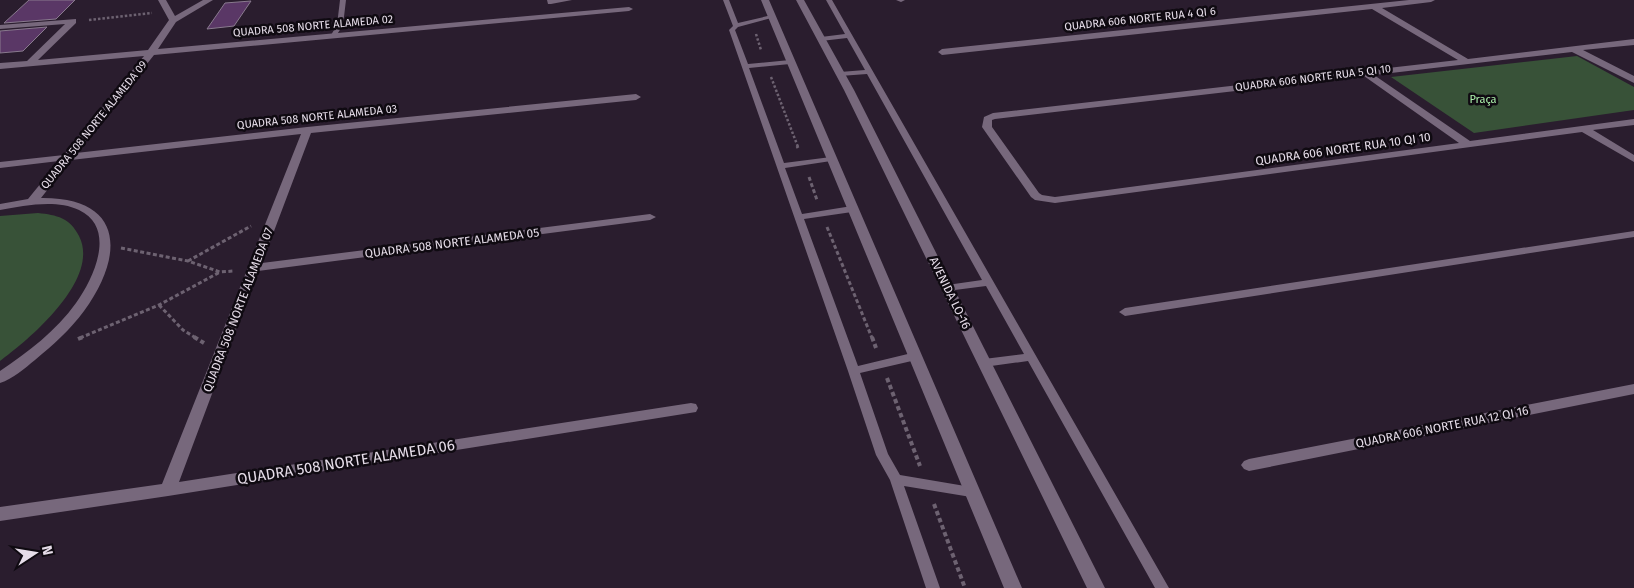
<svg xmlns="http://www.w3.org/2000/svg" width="1634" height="588" font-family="'Fira Sans',sans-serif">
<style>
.green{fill:#385238}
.building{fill:#5a3766;stroke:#897a8e}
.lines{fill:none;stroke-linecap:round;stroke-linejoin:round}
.path-far2{stroke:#6d6271;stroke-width:2.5;stroke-dasharray:2.5 2;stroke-linecap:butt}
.path-far1{stroke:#6d6271;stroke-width:3;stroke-dasharray:4 2.5;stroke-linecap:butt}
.path{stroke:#6d6271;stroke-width:4;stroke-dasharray:4.5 3;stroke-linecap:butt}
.lane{fill:#77687c;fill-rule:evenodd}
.street{fill:#77687c;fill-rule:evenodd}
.secondary{fill:#77687c;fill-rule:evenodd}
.labels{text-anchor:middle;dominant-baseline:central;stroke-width:5;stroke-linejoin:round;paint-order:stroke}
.far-street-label{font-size:11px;fill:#e6dde9;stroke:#0f0a11}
.far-park-label{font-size:11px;fill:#acf1ab;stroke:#0f0a11}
.street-label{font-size:12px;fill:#e6dde9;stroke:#0f0a11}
.near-street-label{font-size:15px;fill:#e6dde9;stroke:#0f0a11}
</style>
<rect width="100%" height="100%" fill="#2a1d2e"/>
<path class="green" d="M 1577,56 L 1634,87 L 1634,110 L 1474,133 L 1391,77 Z
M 38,213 C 57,215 70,218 79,236 C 101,279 30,339 0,361 L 0,216 Z"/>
<path class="building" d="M 29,0 L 75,0 L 56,19 L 4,23 Z
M 251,1 L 234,26 L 207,29 L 225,3 Z
M 47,27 L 23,51 L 0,53 L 0,31 Z"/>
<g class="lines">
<path class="path-far2" d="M 89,20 L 152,13
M 756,34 L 761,50
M 771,77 L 798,147"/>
<path class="path-far1" d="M 797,146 L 798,148
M 809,177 L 817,200
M 827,227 L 872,338
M 121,248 L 188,261 L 220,272 L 234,271
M 188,261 L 251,226
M 159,305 L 183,330 L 196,338
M 80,338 L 159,305 L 220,272"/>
<path class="path" d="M 194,337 L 204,343
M 872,337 L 876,348
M 78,339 L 83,337
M 887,378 L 920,466
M 934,504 L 965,588"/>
<path class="lane" d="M 340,0 L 346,0 L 343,25 L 336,36 L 334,37 L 331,35 L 337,25 Z
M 723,0 L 729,0 L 738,23 L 772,15 L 775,17 L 738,27 L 735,30 L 748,64 L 790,60 L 793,62 L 790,64 L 749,68 L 784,163 L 831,157 L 835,159 L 831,161 L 785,168 L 802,214 L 852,206 L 856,209 L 852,212 L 804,219 L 858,366 L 916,352 L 920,353 L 921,356 L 920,359 L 916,360 L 860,373 L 888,454 L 900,475 L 971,487 L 975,488 L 977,492 L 975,496 L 971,497 L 904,486 L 940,588 L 926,588 L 890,480 L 876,455 L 848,371 L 729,30 L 733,26 Z
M 826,0 L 832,0 L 1169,588 L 1155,588 L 1028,361 L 984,367 L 980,366 L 979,363 L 980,360 L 984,359 L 1024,354 L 986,286 L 947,291 L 942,288 L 947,285 L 982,280 L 867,74 L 840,76 L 836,74 L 840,72 L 865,70 L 847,38 L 821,41 L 818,39 L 821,37 L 845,34 Z"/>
<path class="street" d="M 158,0 L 166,0 L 175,16 L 203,0 L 213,0 L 176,22 L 158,49 L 629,7 L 633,9 L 629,11 L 154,55 L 76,153 L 307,127 L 636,94 L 641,97 L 636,100 L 311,133 L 262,263 L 650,214 L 656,217 L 650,220 L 258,271 L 179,482 L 691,403 L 696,404 L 698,408 L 696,412 L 168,496 L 0,521 L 0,507 L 162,484 L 301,134 L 71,160 L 41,198 C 124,197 125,255 84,311 C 70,330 53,345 35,360 C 25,368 13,379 0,383 L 0,371 C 28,352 56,331 76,303 C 94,278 117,228 79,210 C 55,199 24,206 0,210 L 0,204 L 28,199 L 59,161 L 0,168 L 0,162 L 64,155 L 144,56 L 0,69 L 0,63 L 27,61 L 65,24 L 0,29 L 0,25 L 76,19 L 76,23 L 38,60 L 148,50 L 169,20 Z
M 547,0 L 572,0 L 551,4 L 548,4 Z
M 896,0 L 905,0 L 901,2 Z
M 1409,0 L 1435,0 L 1431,2 L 1382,8 L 1468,59 L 1634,39 L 1634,45 L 1583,50 L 1634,76 L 1634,83 L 1572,52 L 1374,75 L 1470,141 L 1634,119 L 1634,125 L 1593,130 L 1634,155 L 1634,162 L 1582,132 L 1055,203 L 1035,200 L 1031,197 L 982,127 L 984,117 L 993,113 L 1458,60 L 1372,9 L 942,55 L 938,52 L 942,49 ZM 1364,76 L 1459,143 L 1055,197 L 1042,195 L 1039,193 L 992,127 L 992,120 L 995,119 Z
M 1634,231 L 1634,237 L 1125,316 L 1119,312 L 1125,308 Z
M 1634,384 L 1634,394 L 1249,471 L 1244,469 L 1241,465 L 1244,461 L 1249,459 Z"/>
<path class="secondary" d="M 761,0 L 769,0 L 1022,588 L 1004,588 Z
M 796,0 L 804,0 L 854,90 L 1105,588 L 1087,588 L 844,90 Z"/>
</g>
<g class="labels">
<g class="far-street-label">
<text transform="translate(1140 19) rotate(-6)">QUADRA 606 NORTE RUA 4 QI 6</text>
<text transform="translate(313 26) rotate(-5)">QUADRA 508 NORTE ALAMEDA 02</text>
<text transform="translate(1313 78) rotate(-7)">QUADRA 606 NORTE RUA 5 QI 10</text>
<text transform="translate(317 117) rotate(-6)">QUADRA 508 NORTE ALAMEDA 03</text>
<text transform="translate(94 125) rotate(-51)">QUADRA 508 NORTE ALAMEDA 09</text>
</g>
<g class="far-park-label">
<text x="1483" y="99">Praça</text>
</g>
<g class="street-label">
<text transform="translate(1343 149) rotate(-8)">QUADRA 606 NORTE RUA 10 QI 10</text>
<text transform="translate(452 243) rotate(-7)">QUADRA 508 NORTE ALAMEDA 05</text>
<text transform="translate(950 293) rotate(64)">AVENIDA LO-16</text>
<text transform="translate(238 310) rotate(-69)">QUADRA 508 NORTE ALAMEDA 07</text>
<text transform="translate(1442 427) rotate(-11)">QUADRA 606 NORTE RUA 12 QI 16</text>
</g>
<g class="near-street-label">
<text transform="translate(346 462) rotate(-9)">QUADRA 508 NORTE ALAMEDA 06</text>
</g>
</g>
<g transform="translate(35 553) rotate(78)" stroke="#0f0a11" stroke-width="4" paint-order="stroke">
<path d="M0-4L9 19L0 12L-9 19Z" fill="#e6dde9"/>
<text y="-8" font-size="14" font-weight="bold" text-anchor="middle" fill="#e6dde9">N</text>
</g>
</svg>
